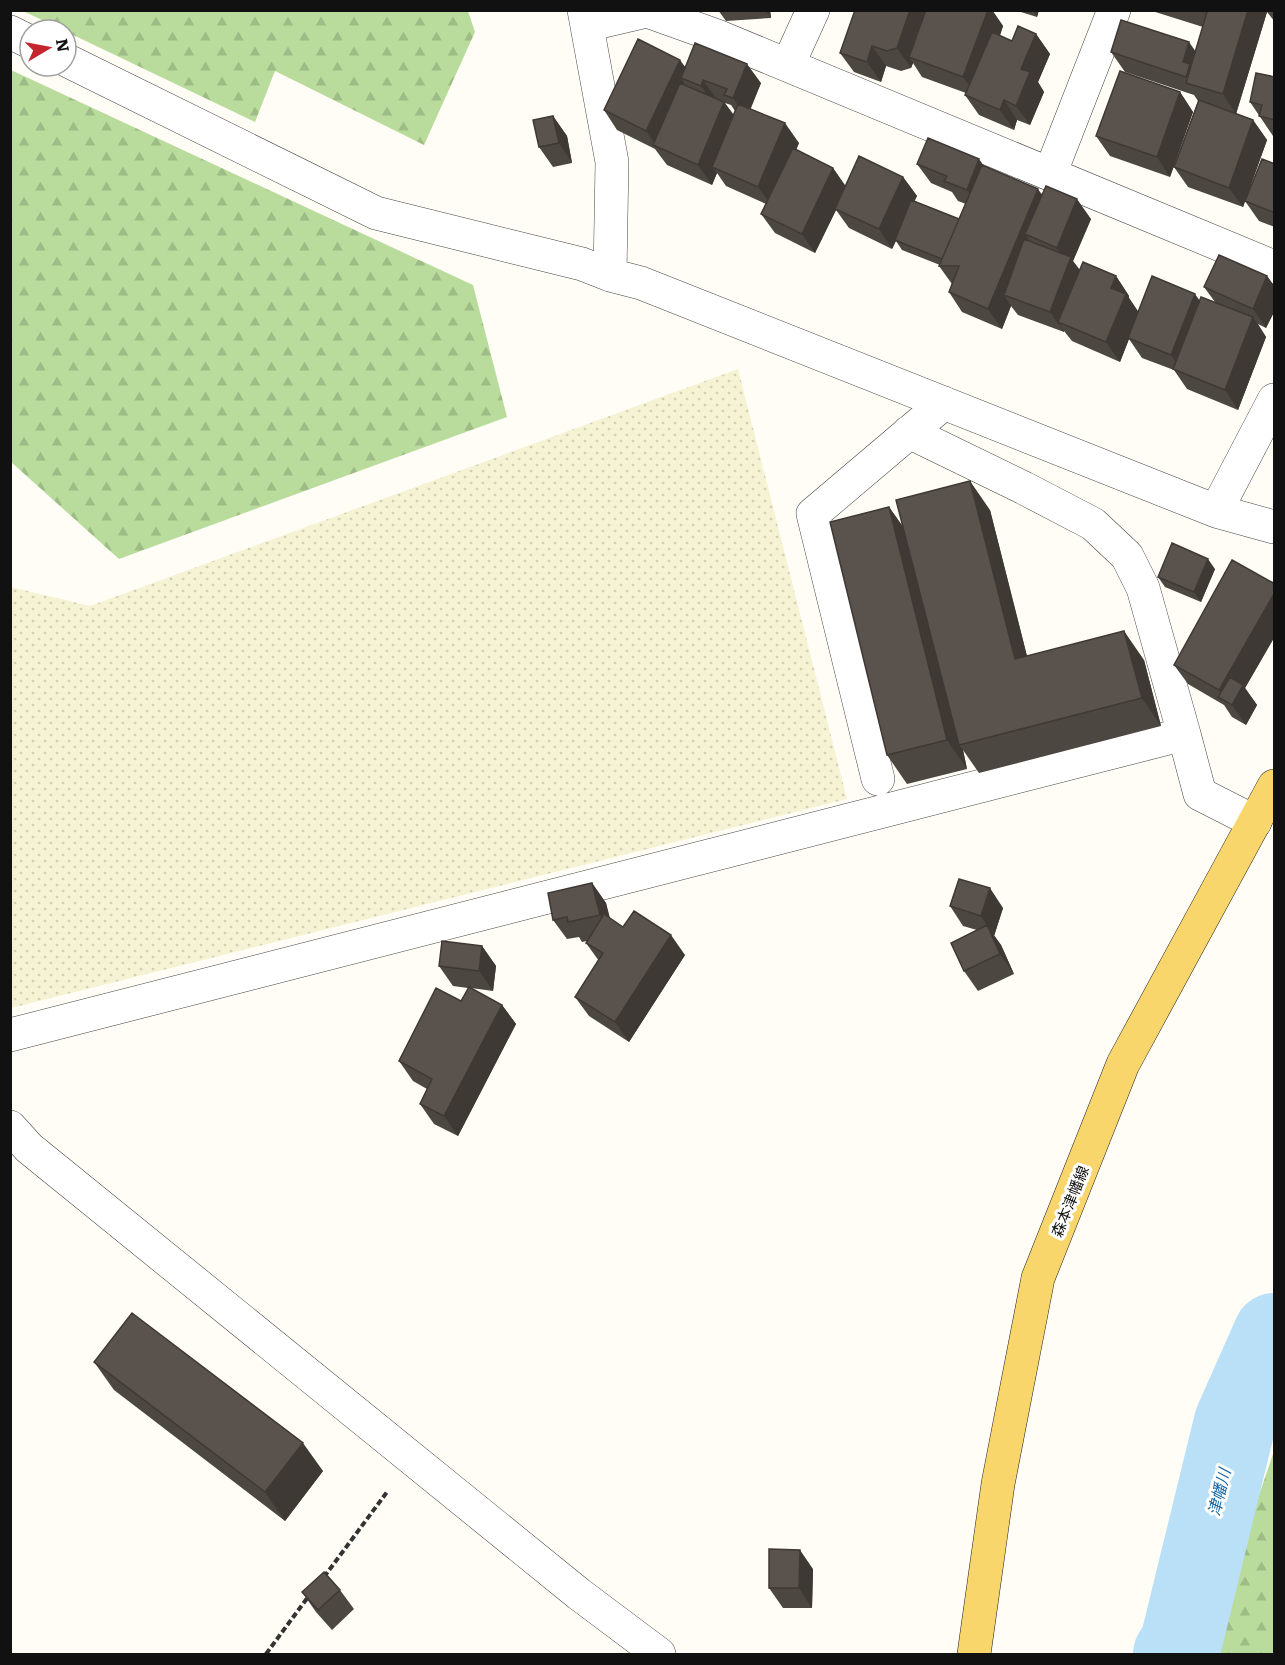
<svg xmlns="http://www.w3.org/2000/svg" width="1285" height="1665" font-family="Literata,'Noto Sans JP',serif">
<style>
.farmland{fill:url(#farmland-dots)}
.forest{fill:url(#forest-firs)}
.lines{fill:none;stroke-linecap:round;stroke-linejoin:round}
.river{stroke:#b9e0f7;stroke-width:82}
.minor-casing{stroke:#444;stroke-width:34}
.major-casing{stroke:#222;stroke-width:34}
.path{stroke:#333;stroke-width:4;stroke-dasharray:6 3;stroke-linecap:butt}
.minor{stroke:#fff;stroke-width:33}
.major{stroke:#f9d66b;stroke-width:33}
.wall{fill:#4d4742;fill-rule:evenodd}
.shaded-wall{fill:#3f3936}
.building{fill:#5a524d;stroke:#3f3936;stroke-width:1.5}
.labels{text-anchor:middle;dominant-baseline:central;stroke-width:6;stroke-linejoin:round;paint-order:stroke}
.street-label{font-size:15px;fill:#111;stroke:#fff}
.water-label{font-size:16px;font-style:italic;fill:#1768a6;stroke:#fff}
</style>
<defs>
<pattern id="farmland-dots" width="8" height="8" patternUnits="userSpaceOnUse" patternTransform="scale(1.5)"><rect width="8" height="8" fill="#f6f3d4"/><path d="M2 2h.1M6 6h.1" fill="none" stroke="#d2cfb5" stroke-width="1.8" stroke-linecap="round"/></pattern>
<pattern id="forest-firs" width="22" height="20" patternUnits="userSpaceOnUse" patternTransform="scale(1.5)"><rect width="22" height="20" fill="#b9dc9c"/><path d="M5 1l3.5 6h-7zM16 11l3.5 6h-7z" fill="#9ebc85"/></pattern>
</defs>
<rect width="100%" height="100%" fill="#fffdf5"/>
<path class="farmland" d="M 738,369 L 847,799 L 11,1008 L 11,587 L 90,606 Z"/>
<path class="forest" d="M 468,11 L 475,32 L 424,145 L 275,71 L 255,122 L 23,11 Z
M 11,70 L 473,285 L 507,417 L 119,559 L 11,462 Z
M 1274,1451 L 1274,1654 L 1205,1654 Z"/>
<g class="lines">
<path class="river" d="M 1174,1654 L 1181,1643 L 1235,1422 L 1274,1334"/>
<defs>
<path id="minor" d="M 584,10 L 612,162 L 610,275
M 587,25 L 647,11 L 717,36 L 1274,267
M 10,32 L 30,42
M 66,60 L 376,213 L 582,264 L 610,275 L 641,283 L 1216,511 L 1274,527
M 788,65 L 813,10
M 1050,174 L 1114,10
M 909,432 L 1024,488 L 1093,524 L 1127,556 L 1143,588 L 1184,734
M 1216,511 L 1274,400
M 878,779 L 813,514 L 944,403
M 10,1035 L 1184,734 L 1200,794 L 1255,822
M 10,1127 L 29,1148 L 579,1594 L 659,1654"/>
<path id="major" d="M 974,1654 L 998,1484 L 1038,1278 L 1123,1064 L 1274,786"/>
</defs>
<use href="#minor" class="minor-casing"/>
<use href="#major" class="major-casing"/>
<path class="path" d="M 324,1577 L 387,1492
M 266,1654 L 308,1597"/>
<use href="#minor" class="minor"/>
<use href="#major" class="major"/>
</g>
<path class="wall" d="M 718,10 L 770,10 L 771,18 L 726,21 Z
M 855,10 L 992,10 L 1003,26 L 1000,36 L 1012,41 L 1036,34 L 1050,54 L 1038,82 L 1044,92 L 1030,125 L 1017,120 L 1014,130 L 979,115 L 965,95 L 966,93 L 922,77 L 913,63 L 911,68 L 901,71 L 886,66 L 881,82 L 854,72 L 840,53 Z
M 1014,10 L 1039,10 L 1037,17 Z
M 1149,10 L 1275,10 L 1275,22 L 1267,12 L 1236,114 L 1253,120 L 1267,140 L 1243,207 L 1188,187 L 1174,167 L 1198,101 L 1194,95 L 1125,72 L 1111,52 L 1196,51 L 1203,27 Z
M 685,66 L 761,83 L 750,109 L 799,143 L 796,150 L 833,168 L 845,186 L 903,177 L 917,196 L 914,201 L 959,219 L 966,204 L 958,201 L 952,192 L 931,183 L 917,164 L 984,166 L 1042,194 L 1091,219 L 1073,261 L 1080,270 L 1116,276 L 1129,296 L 1129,298 L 1138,312 L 1200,300 L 1215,302 L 1204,287 L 1267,276 L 1275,287 L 1275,310 L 1266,328 L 1258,324 L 1266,337 L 1238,410 L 1187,389 L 1174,370 L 1142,358 L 1129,339 L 1120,362 L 1072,341 L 1064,331 L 1064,332 L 1018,315 L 1011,306 L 1002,329 L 962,312 L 949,292 L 952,284 L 939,266 L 940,265 L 902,250 L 896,241 L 892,249 L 849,228 L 836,210 L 815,253 L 775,233 L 761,214 L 766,204 L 726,186 L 717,173 L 712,185 L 667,165 L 655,149 L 617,130 L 604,110 ZM 725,103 L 731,105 L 735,111 L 734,115 Z
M 1275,77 L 1275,136 L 1273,136 L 1250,102 Z
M 1180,92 L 1193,112 L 1170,177 L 1110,156 L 1096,136 Z
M 553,116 L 567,136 L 572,163 L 553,167 L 539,147 Z
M 1275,164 L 1275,227 L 1259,221 L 1245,201 Z
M 889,507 L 903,527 L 990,510 L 1027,656 L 1144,660 L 1161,726 L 979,773 L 963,750 L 967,769 L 907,784 L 887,755 Z
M 1215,569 L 1201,602 L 1165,587 L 1158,577 Z
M 1275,584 L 1275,636 L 1245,688 L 1257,705 L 1246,725 L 1232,717 L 1224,705 L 1188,684 L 1174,665 Z
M 592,883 L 606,903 L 610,918 L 623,927 L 685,955 L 629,1042 L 589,1016 L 575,997 L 599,961 L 586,943 L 587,941 L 582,942 L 579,937 L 567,939 L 553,920 Z
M 950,906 L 1003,908 L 994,936 L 1001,945 L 1014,974 L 978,991 L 964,971 L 977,930 L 963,926 Z
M 482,946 L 496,966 L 493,991 L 471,988 L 502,1005 L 516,1024 L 458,1136 L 434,1124 L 420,1104 L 427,1089 L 413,1081 L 399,1061 L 461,1001 L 468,988 L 453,986 L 439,966 Z
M 94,1362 L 323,1471 L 285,1521 L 114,1390 Z
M 813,1569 L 812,1608 L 783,1608 L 769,1588 Z
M 340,1590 L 354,1609 L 332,1630 L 316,1612 L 302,1592 Z"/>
<path class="shaded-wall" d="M 765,10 L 770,10 L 771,18 Z
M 910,10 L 930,10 L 909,57 L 913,63 L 911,68 L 897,48 Z
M 988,10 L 992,10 L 1003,26 L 977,97 L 963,77 Z
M 1033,10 L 1039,10 L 1037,17 Z
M 1248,10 L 1266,10 L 1267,12 L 1236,114 L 1223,94 Z
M 1036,34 L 1050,54 L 1038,82 L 1044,92 L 1030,125 L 1016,106 L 1021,69 Z
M 1189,42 L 1203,62 L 1192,85 L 1186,77 L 1183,62 Z
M 872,46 L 886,66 L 881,82 L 867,62 Z
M 680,60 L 694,79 L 681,78 L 689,90 L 657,147 L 646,131 Z
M 747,64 L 761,83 L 747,118 L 733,98 Z
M 703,80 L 717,100 L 715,106 L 701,86 Z
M 1180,92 L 1193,112 L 1170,177 L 1157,157 Z
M 1004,100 L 1017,120 L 1014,130 L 1000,110 Z
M 724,102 L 738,122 L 712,167 L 717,173 L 712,185 L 698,165 Z
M 553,116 L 567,136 L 572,163 L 559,143 Z
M 1253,120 L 1267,140 L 1243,207 L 1229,188 Z
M 785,123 L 799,143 L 772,206 L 758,187 Z
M 979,159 L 993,179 L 981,209 L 967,190 Z
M 833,168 L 847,188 L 835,209 L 836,210 L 815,253 L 802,234 Z
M 903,177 L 917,196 L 892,249 L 879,229 Z
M 1038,189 L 1052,209 L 1025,234 L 1035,249 L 1004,295 L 1011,306 L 1002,329 L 988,309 Z
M 1077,199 L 1091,219 L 1073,261 L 1084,277 L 1058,322 L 1064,331 L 1064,332 L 1050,312 L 1068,264 L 1057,248 Z
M 1116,276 L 1129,296 L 1129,298 L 1140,314 L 1128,338 L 1129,339 L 1120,362 L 1106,342 L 1111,288 Z
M 1267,276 L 1275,287 L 1275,310 L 1266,328 L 1253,309 Z
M 1195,294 L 1209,314 L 1185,375 L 1171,355 Z
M 1253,317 L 1266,337 L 1238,410 L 1225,390 Z
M 970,481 L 990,510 L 1035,688 L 1015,659 Z
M 889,507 L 909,535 L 959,745 L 963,750 L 967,769 L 947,740 Z
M 1208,559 L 1215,569 L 1201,602 L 1194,592 Z
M 1275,592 L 1275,636 L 1245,688 L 1257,705 L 1246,725 L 1232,705 L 1227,702 L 1219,690 Z
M 1124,631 L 1144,660 L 1161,726 L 1142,698 Z
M 592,883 L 606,903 L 613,935 L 600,915 Z
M 990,888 L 1003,908 L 994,936 L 981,916 Z
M 987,925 L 1001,945 L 1014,974 L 1000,954 Z
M 671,935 L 685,955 L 629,1042 L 615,1022 Z
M 482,946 L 496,966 L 493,991 L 479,971 Z
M 502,1005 L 516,1024 L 458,1136 L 444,1116 Z
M 303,1443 L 323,1471 L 285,1521 L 265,1492 Z
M 800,1550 L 813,1569 L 812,1608 L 799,1588 Z"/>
<path class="building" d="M 855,10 L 910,10 L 897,48 L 887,51 L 872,46 L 867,62 L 840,53 Z
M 926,10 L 988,10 L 963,77 L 909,57 Z
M 1202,10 L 1248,10 L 1223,94 L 1186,83 L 1207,12 Z
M 1121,20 L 1189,42 L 1183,62 L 1190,64 L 1186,77 L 1111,52 Z
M 1018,26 L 1036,34 L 1021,69 L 1030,72 L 1016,106 L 1004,100 L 1000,110 L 965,95 L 992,32 L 1012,41 Z
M 638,39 L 680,60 L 646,131 L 604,110 Z
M 695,43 L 747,64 L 733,98 L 724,95 L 727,89 L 703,80 L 701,86 L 681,78 Z
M 1120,71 L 1180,92 L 1157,157 L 1096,136 Z
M 1256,73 L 1275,77 L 1275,120 L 1259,116 L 1262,105 L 1250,102 Z
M 680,83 L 724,102 L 698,165 L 653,145 Z
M 1199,100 L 1253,120 L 1229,188 L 1174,167 Z
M 738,104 L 785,123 L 758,187 L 712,167 Z
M 553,116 L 559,143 L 539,147 L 533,120 Z
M 928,138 L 979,159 L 967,190 L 944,181 L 947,176 L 917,164 Z
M 793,148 L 833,168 L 802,234 L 761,214 Z
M 859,156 L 903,177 L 879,229 L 835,209 Z
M 1262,159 L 1275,164 L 1275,213 L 1245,201 Z
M 982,165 L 1038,189 L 988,309 L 949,292 L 959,266 L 939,266 Z
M 1046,186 L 1077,199 L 1057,248 L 1025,234 Z
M 911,200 L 959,219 L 942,259 L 895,240 Z
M 1024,239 L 1071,257 L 1050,312 L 1004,295 Z
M 1219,255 L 1267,276 L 1253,309 L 1204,287 Z
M 1083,262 L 1116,276 L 1111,288 L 1126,294 L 1106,342 L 1058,322 Z
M 1152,276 L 1195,294 L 1171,355 L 1128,338 Z
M 1201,297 L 1253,317 L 1225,390 L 1173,369 Z
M 970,481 L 1015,659 L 1124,631 L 1142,698 L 959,745 L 896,500 Z
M 889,507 L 947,740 L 887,755 L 830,522 Z
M 1172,543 L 1208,559 L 1194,592 L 1158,577 Z
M 1232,560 L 1275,584 L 1275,592 L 1219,690 L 1174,665 Z
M 1230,677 L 1243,685 L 1232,705 L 1218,697 Z
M 959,879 L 990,888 L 981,916 L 950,906 Z
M 592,883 L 600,915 L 568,922 L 567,917 L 553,920 L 548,893 Z
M 634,911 L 671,935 L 615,1022 L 575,997 L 603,953 L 586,943 L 604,914 L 623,927 Z
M 987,925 L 1000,954 L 964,971 L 951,943 Z
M 442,941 L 482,946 L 479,971 L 439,966 Z
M 469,987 L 502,1005 L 444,1116 L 420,1104 L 432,1079 L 399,1061 L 436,988 L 461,1001 Z
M 132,1313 L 303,1443 L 265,1492 L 94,1362 Z
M 769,1549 L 800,1550 L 799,1588 L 769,1588 Z
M 324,1572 L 340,1590 L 318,1610 L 302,1592 Z"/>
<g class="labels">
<g class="street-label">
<text transform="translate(1069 1201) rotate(-68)">森本津幡線</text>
</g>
<g class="water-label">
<text transform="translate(1218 1492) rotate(-76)">津幡川</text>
</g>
</g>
<rect width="1285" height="1665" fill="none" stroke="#111111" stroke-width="24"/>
<g transform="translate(48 48) rotate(80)"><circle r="28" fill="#ffffff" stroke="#a0a0a0" stroke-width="1.5"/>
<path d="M0-4.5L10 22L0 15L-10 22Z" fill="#c4262e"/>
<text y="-9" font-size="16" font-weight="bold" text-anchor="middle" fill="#111111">N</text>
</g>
</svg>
